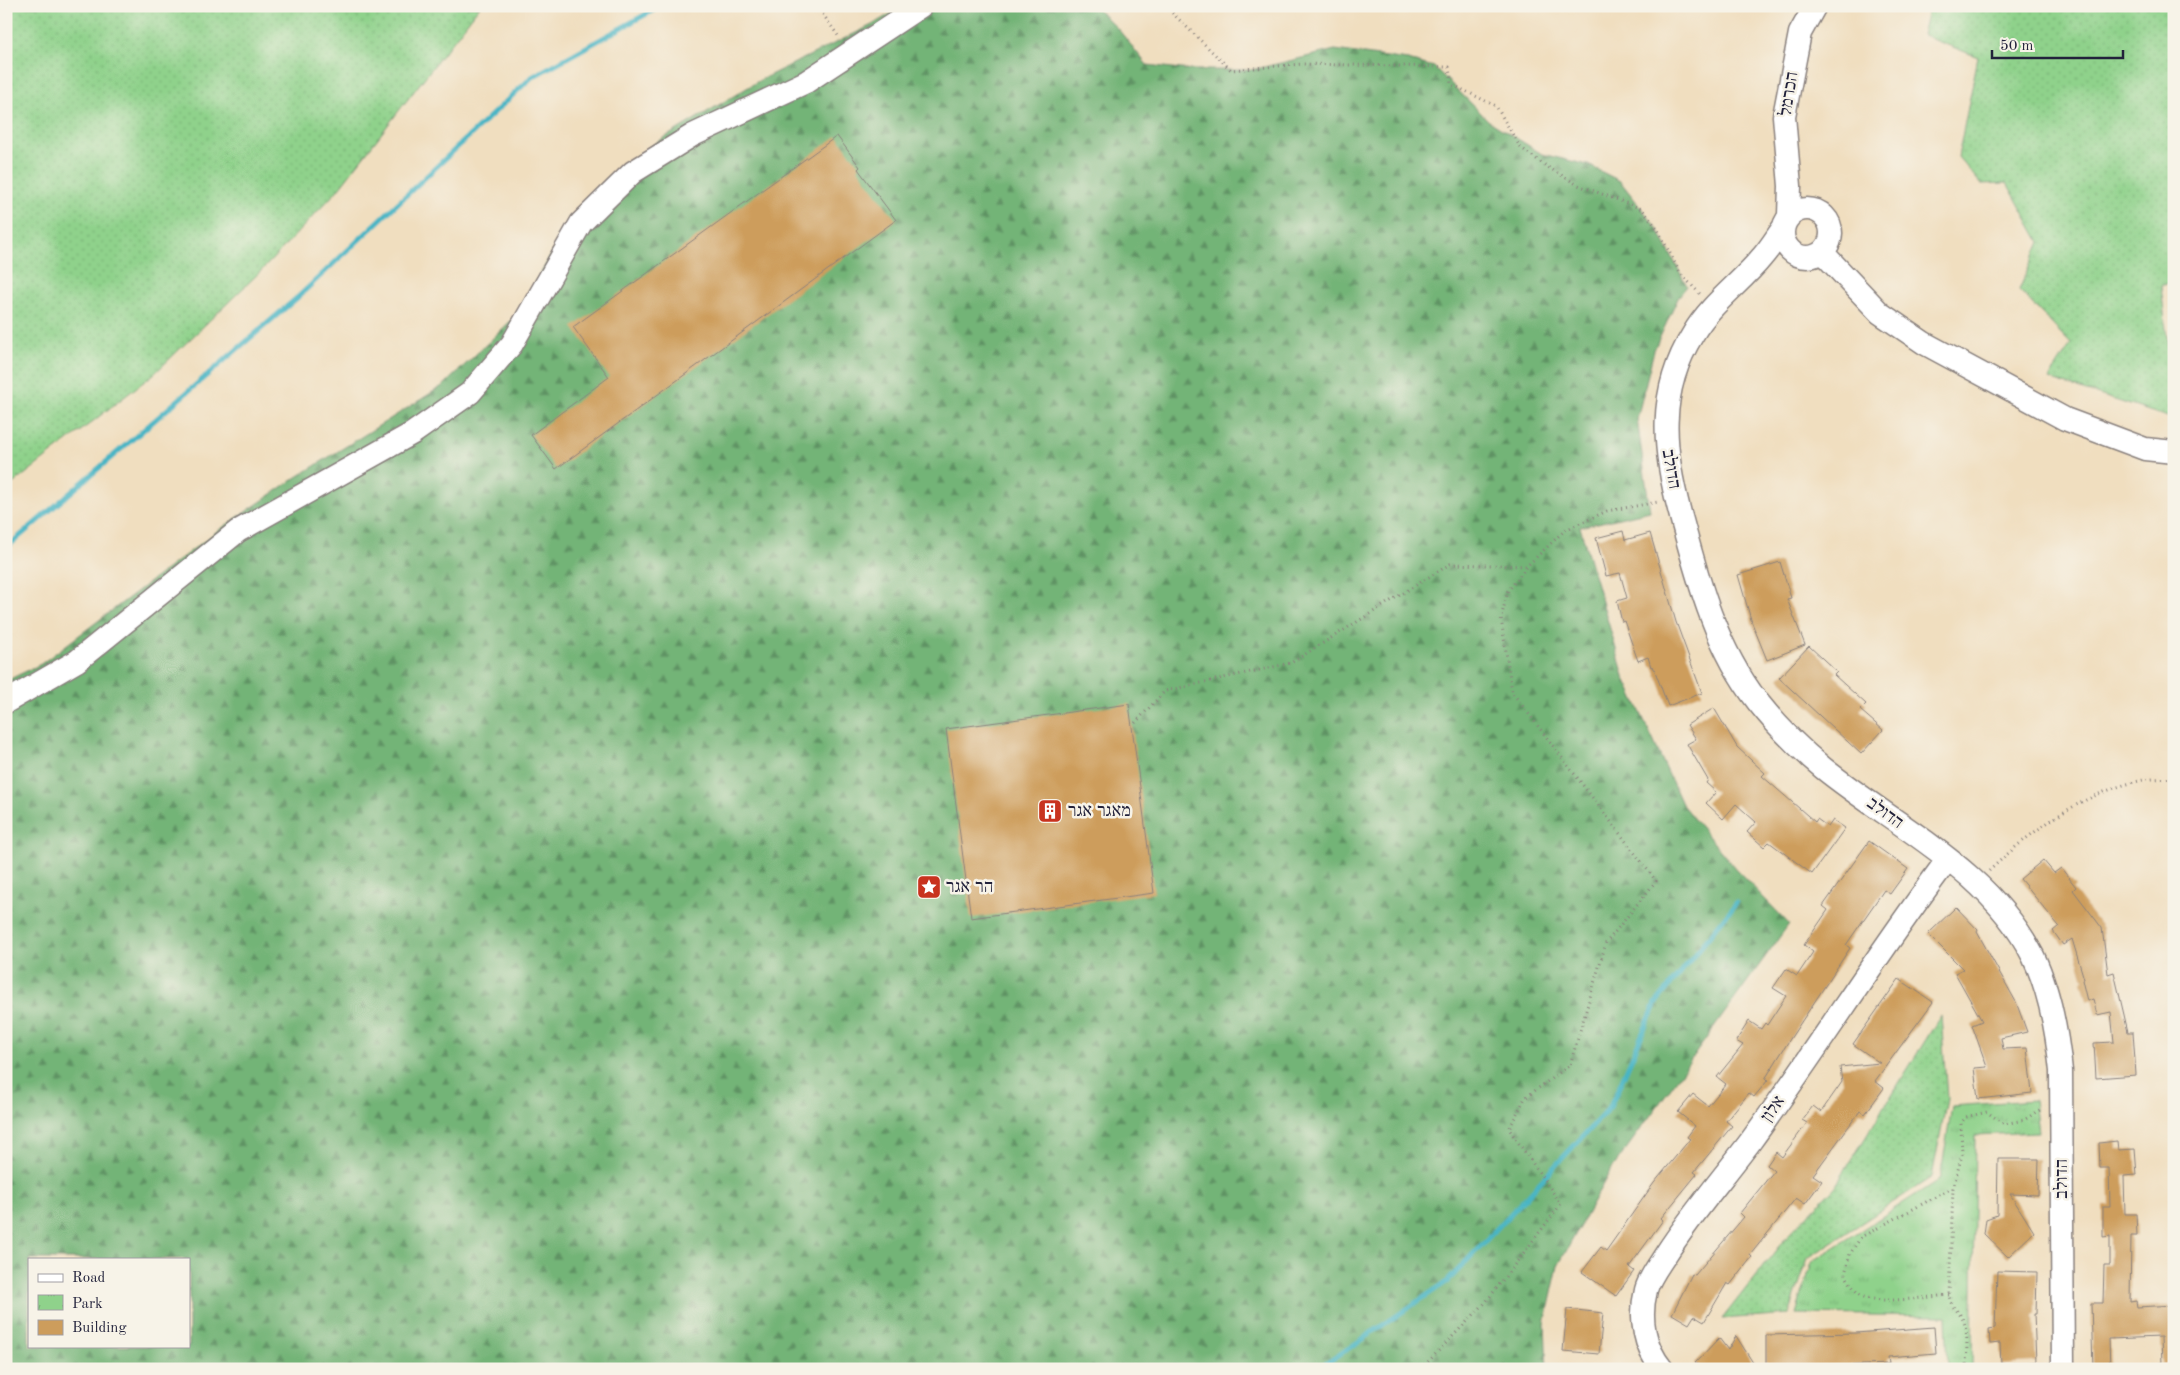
<svg xmlns="http://www.w3.org/2000/svg" width="2180" height="1375" font-family="'Old Standard TT','Frank Ruhl Libre',serif">
<style>
.grass{fill:url(#grass-dots);stroke:#587a63}
.forest{fill:url(#forest-firs);stroke:#4a6b59;fill-rule:evenodd}
.park{fill:url(#park-tufts);stroke:#587a63}
.lines{fill:none;stroke-linecap:round;stroke-linejoin:round}
.stream{stroke:#48b5c5;stroke-width:5}
.building{fill:#cd9d5c}
.minor-casing{stroke:#89807d;stroke-width:25}
.path{stroke:#89807d;stroke-width:3;stroke-dasharray:1 4;stroke-linecap:butt}
.minor{stroke:#fff;stroke-width:22}
.labels{text-anchor:middle;dominant-baseline:central;stroke-width:5;stroke-linejoin:round;paint-order:stroke}
.street-label{font-size:18px;fill:#22223b;stroke:#f7f3e8}
.poi-label{font-size:18px;fill:#22223b;stroke:#f7f3e8;text-anchor:start}
</style>
<defs>
<pattern id="grass-dots" width="8" height="8" patternUnits="userSpaceOnUse" patternTransform="scale(1.25)"><rect width="8" height="8" fill="#8fd28b"/><path d="M2 2h.1M6 6h.1" fill="none" stroke="#7bb479" stroke-width="1.8" stroke-linecap="round"/></pattern>
<pattern id="forest-firs" width="22" height="20" patternUnits="userSpaceOnUse" patternTransform="scale(1.25)"><rect width="22" height="20" fill="#73b477"/><path d="M5 1l3.5 6h-7zM16 11l3.5 6h-7z" fill="#5e9263"/></pattern>
<pattern id="park-tufts" width="24" height="20" patternUnits="userSpaceOnUse" patternTransform="scale(1.25)"><rect width="24" height="20" fill="#8fd28b"/><path d="M3 7l-1-3M5 7V3M7 7l1-3M15 17l-1-3M17 17v-4M19 17l1-3" fill="none" stroke="#7bb479"/></pattern>
</defs>
<rect width="100%" height="100%" fill="#f7f3e8"/>
<filter id="ink" filterUnits="userSpaceOnUse"><feTurbulence type="fractalNoise" baseFrequency=".02" numOctaves="2"/><feDisplacementMap in="SourceGraphic" scale="10" xChannelSelector="R" yChannelSelector="G"/><feConvolveMatrix kernelMatrix="1 2 1 2 8 2 1 2 1" color-interpolation-filters="sRGB"/></filter>
<filter id="wash" filterUnits="userSpaceOnUse"><feTurbulence type="fractalNoise" baseFrequency=".0096" numOctaves="4" result="noise"/><feDisplacementMap in="SourceGraphic" scale="20" xChannelSelector="R" yChannelSelector="G"/><feGaussianBlur stdDeviation="1.12" result="paint"/><feColorMatrix in="noise" values="0 0 0 0 0 0 0 0 0 0 0 0 0 0 0 0 0 1.4 0 .05"/><feComposite in="paint" operator="in"/></filter>
<g filter="url(#wash)">
<rect width="100%" height="100%" fill="#f0debf"/>
<path class="grass" d="M 6,6 L 480,6 L 336,192 L 264,268 L 155,373 L 6,489 Z
M 1929,6 L 2174,6 L 2174,280 L 2161,286 L 2174,399 L 2174,419 L 2049,379 L 2071,344 L 2019,290 L 2040,242 L 2007,183 L 1981,184 L 1958,157 L 1978,57 L 1922,35 Z
M 1941,1015 L 1947,1099 L 1932,1177 L 1808,1258 L 1789,1314 L 1722,1319 L 1787,1236 L 1835,1187 Z"/>
<path class="forest" d="M 903,6 L 1094,6 L 1118,29 L 1147,65 L 1190,70 L 1251,70 L 1335,50 L 1408,60 L 1434,67 L 1489,121 L 1542,154 L 1588,165 L 1620,181 L 1657,228 L 1687,286 L 1679,296 L 1654,350 L 1637,419 L 1650,511 L 1580,527 L 1624,676 L 1683,806 L 1735,868 L 1789,924 L 1609,1173 L 1558,1266 L 1545,1324 L 1547,1369 L 6,1369 L 6,681 L 41,664 L 216,532 L 297,477 L 444,385 L 519,313 L 564,231 L 654,144 L 760,80 L 872,25 ZM 29,1259 L 189,1259 L 189,1346 L 29,1346 Z"/>
<path class="park" d="M 2034,1100 L 2038,1132 L 1975,1135 L 1972,1369 L 1948,1369 L 1946,1316 L 1796,1314 L 1812,1262 L 1940,1179 L 1952,1106 Z"/>
<g class="lines">
<path class="stream" d="M 6,548 L 298,297 L 532,77 L 661,6
M 1318,1369 L 1448,1281 L 1610,1107 L 1656,1003 L 1736,903"/>
</g>
<g id="blocks">
<path class="building" d="M 837,136 L 860,167 L 858,169 L 896,220 L 556,469 L 531,435 L 609,377 L 573,327 Z
M 1623,531 L 1625,540 L 1650,533 L 1676,622 L 1702,693 L 1668,706 L 1653,666 L 1651,667 L 1648,657 L 1638,661 L 1624,621 L 1622,622 L 1617,601 L 1627,598 L 1620,573 L 1606,576 L 1596,538 Z
M 1780,562 L 1791,598 L 1787,599 L 1805,645 L 1767,660 L 1752,623 L 1738,575 Z
M 1809,646 L 1837,672 L 1834,675 L 1866,704 L 1860,710 L 1883,730 L 1861,754 L 1779,678 Z
M 1129,704 L 1154,893 L 971,918 L 946,729 Z
M 1714,708 L 1737,747 L 1765,773 L 1762,776 L 1815,822 L 1817,819 L 1828,827 L 1833,820 L 1845,828 L 1812,874 L 1769,842 L 1764,847 L 1747,832 L 1756,822 L 1736,804 L 1723,819 L 1706,803 L 1716,792 L 1706,783 L 1708,780 L 1687,744 L 1696,739 L 1687,725 Z
M 1869,841 L 1908,869 L 1890,894 L 1884,890 L 1846,945 L 1850,948 L 1790,1039 L 1765,1079 L 1768,1080 L 1754,1097 L 1749,1093 L 1726,1121 L 1732,1126 L 1694,1172 L 1697,1174 L 1661,1218 L 1663,1220 L 1629,1267 L 1634,1271 L 1616,1296 L 1582,1272 L 1601,1247 L 1606,1251 L 1654,1183 L 1690,1139 L 1687,1137 L 1695,1126 L 1678,1112 L 1693,1094 L 1708,1106 L 1726,1084 L 1717,1077 L 1743,1045 L 1736,1041 L 1749,1021 L 1761,1029 L 1765,1023 L 1767,1025 L 1786,996 L 1773,988 L 1786,969 L 1797,976 L 1813,952 L 1804,945 L 1828,910 L 1823,906 Z
M 2043,860 L 2054,873 L 2061,868 L 2076,887 L 2073,890 L 2102,928 L 2108,974 L 2114,972 L 2128,1032 L 2133,1032 L 2136,1075 L 2096,1078 L 2094,1043 L 2114,1042 L 2111,1012 L 2097,1015 L 2093,999 L 2087,1001 L 2082,980 L 2084,979 L 2072,939 L 2063,945 L 2053,931 L 2059,926 L 2020,879 Z
M 1956,907 L 1978,930 L 1977,932 L 2016,1002 L 2027,1032 L 2001,1038 L 2003,1049 L 2027,1048 L 2032,1093 L 1978,1099 L 1974,1068 L 1987,1067 L 1972,1025 L 1982,1021 L 1955,973 L 1963,969 L 1928,934 Z
M 1899,979 L 1933,1002 L 1875,1081 L 1884,1088 L 1865,1114 L 1860,1111 L 1813,1175 L 1822,1181 L 1805,1204 L 1796,1198 L 1750,1255 L 1752,1257 L 1730,1285 L 1727,1283 L 1704,1322 L 1694,1316 L 1689,1324 L 1672,1314 L 1692,1274 L 1695,1275 L 1744,1217 L 1740,1213 L 1774,1171 L 1767,1165 L 1776,1152 L 1782,1157 L 1807,1123 L 1802,1120 L 1813,1106 L 1821,1112 L 1842,1082 L 1840,1067 L 1880,1063 L 1853,1044 Z
M 2117,1141 L 2118,1150 L 2135,1149 L 2137,1175 L 2124,1176 L 2125,1214 L 2136,1214 L 2137,1236 L 2131,1236 L 2130,1302 L 2136,1301 L 2137,1307 L 2174,1305 L 2174,1364 L 2162,1364 L 2161,1337 L 2109,1339 L 2110,1369 L 2093,1369 L 2091,1303 L 2103,1303 L 2104,1265 L 2110,1265 L 2110,1236 L 2103,1237 L 2103,1206 L 2110,1206 L 2109,1168 L 2100,1168 L 2099,1143 Z
M 1998,1159 L 2039,1159 L 2038,1195 L 2010,1194 L 2034,1232 L 2008,1257 L 1984,1234 L 1986,1219 L 1997,1215 Z
M 1997,1271 L 2037,1272 L 2036,1314 L 2034,1314 L 2036,1362 L 2001,1364 L 2000,1343 L 1990,1344 L 1989,1329 L 1995,1328 Z
M 1567,1309 L 1603,1313 L 1599,1354 L 1563,1351 Z
M 1934,1327 L 1936,1353 L 1888,1357 L 1889,1364 L 1839,1366 L 1839,1369 L 1766,1369 L 1766,1335 L 1856,1333 Z
M 1736,1336 L 1757,1369 L 1703,1369 L 1695,1363 L 1719,1338 L 1728,1350 Z"/>
</g>
</g>
<g filter="url(#ink)">
<use href="#blocks" fill-opacity="0" stroke="#89807d" stroke-width="1"/>
<g class="lines">
<defs>
<path id="minor" d="M1783 233a24 24 0 1 1 48 0a24 24 0 1 1-48 0Z
M 1789,215 L 1790,186 L 1784,116 L 1800,33 L 1815,6
M 1783,228 C 1776,238 1770,248 1762,257 C 1740,284 1711,303 1693,334 C 1657,392 1663,450 1680,513 C 1698,580 1715,647 1758,702 C 1777,726 1800,749 1823,768 C 1896,827 1989,869 2033,956 C 2050,991 2057,1032 2061,1071 L 2063,1369
M 1822,252 L 1880,313 L 1924,343 L 2065,419 L 2145,449 L 2174,452
M 6,702 L 77,661 L 238,531 L 413,433 L 470,393 L 512,344 L 581,223 L 633,172 L 693,135 L 806,82 L 921,6
M 1662,1369 C 1644,1347 1639,1318 1646,1290 C 1649,1278 1659,1265 1666,1254 C 1691,1215 1722,1179 1750,1142 C 1818,1049 1879,951 1948,859"/>
</defs>
<use href="#minor" class="minor-casing"/>
<path class="path" d="M 817,6 L 839,37
M 1165,6 L 1231,70 L 1302,64 L 1449,67 L 1451,84 L 1496,106 L 1520,147 L 1546,166 L 1578,185 L 1642,209 L 1657,228 L 1680,273 L 1700,294
M 1135,723 L 1165,691 L 1291,663 L 1450,564 L 1526,566
M 1989,871 C 2032,830 2081,794 2139,781 C 2150,778 2163,779 2174,778
M 1949,1295 C 1926,1297 1887,1304 1864,1297 C 1856,1294 1849,1281 1845,1274 L 1850,1254 L 1861,1237 L 1952,1188
M 1421,1369 L 1486,1302 L 1561,1204 L 1509,1129 L 1525,1098 L 1570,1065 L 1606,943 L 1656,881 L 1512,692 L 1501,618 L 1508,591 L 1527,566 L 1565,530 L 1607,511 L 1658,502
M 1966,1369 C 1966,1353 1970,1330 1961,1316 C 1954,1306 1952,1309 1949,1295 L 1953,1188 L 1962,1155 L 1961,1123 L 1966,1117 L 1987,1112 L 2004,1124 L 2024,1120 L 2043,1108"/>
<use href="#minor" class="minor"/>
</g>
</g>
<defs>
<symbol id="building-square" viewBox="-11 -11 22 22"><rect x="-9" y="-9" width="18" height="18" rx="4" fill="#c8321e" stroke="#f7f3e8"/><path d="M-4-6H4V6H1V3H-1V6H-4ZM-2.5-4.3h1.7v1.8h-1.7ZM.8-4.3h1.7v1.8H.8ZM-2.5-1h1.7V.8h-1.7ZM.8-1h1.7V.8H.8Z" fill="#fff"/></symbol>
<symbol id="sight-square" viewBox="-11 -11 22 22"><rect x="-9" y="-9" width="18" height="18" rx="4" fill="#c8321e" stroke="#f7f3e8"/><path d="M0-6L1.8-2.2L6-1.7L2.9 1.2L3.7 5.4L0 3.3L-3.7 5.4L-2.9 1.2L-6-1.7L-1.8-2.2Z" fill="#fff"/></symbol>
</defs>
<g fill-rule="evenodd">
<use href="#building-square" x="1036" y="797" width="28" height="28"/>
<use href="#sight-square" x="915" y="873" width="28" height="28"/>
</g>
<g class="labels">
<g class="street-label">
<text transform="translate(1789 94) rotate(-81)">הכרמל</text>
<text transform="translate(1671 469) rotate(80)">הדולב</text>
<text transform="translate(1885 813) rotate(36)">הדולב</text>
<text transform="translate(1773 1109) rotate(-55)">אלון</text>
<text transform="translate(2062 1179) rotate(-90)">הדולב</text>
</g>
<g class="poi-label">
<text x="1068" y="811">מאגר אגר</text>
<text x="946" y="887">הר אגר</text>
</g>
</g>
<rect width="2180" height="1375" fill="none" stroke="#f7f3e8" stroke-width="25"/>
<rect x="28" y="1258" width="162" height="90" fill="#f7f3e8" stroke="#a29fa3"/>
<rect x="38" y="1274" width="25" height="8" fill="#ffffff" stroke="#a29fa3"/>
<text x="72" y="1282" font-size="15" fill="#22223b">Road</text>
<rect x="38" y="1295" width="25" height="15" fill="url(#park-tufts)" stroke="#a29fa3"/>
<text x="72" y="1308" font-size="15" fill="#22223b">Park</text>
<rect x="38" y="1320" width="25" height="15" fill="#cd9d5c" stroke="#a29fa3"/>
<text x="72" y="1332" font-size="15" fill="#22223b">Building</text>
<path d="M1992 50v8h131v-8" fill="none" stroke="#22223b" stroke-width="2.5"/>
<text x="2000" y="50" font-size="15" fill="#22223b" stroke="#f7f3e8" stroke-width="4" paint-order="stroke">50 m</text>
</svg>
